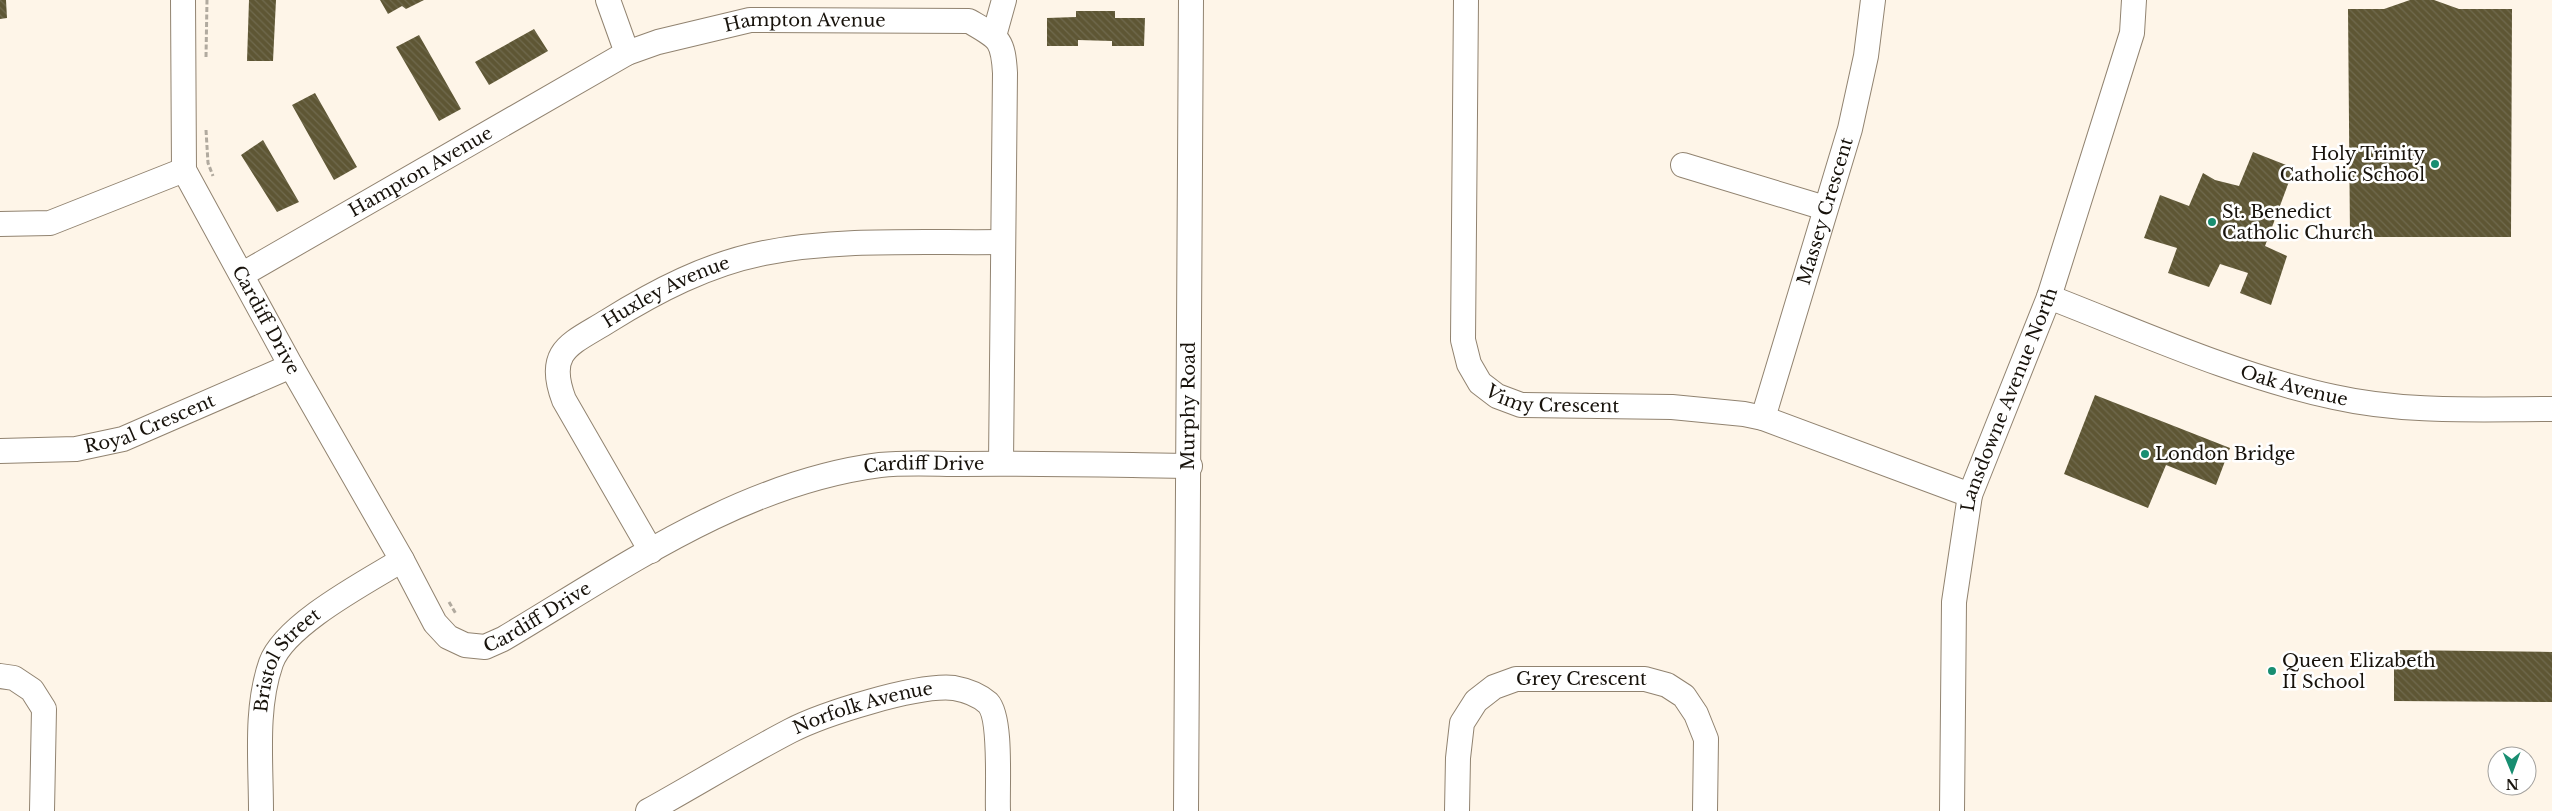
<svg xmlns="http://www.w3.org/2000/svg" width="2552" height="811" font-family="'Libre Baskerville',serif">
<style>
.building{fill:url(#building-back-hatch)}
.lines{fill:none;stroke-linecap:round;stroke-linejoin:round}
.minor-casing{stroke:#918370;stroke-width:26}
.path{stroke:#b1aa9f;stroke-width:3;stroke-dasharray:5 2.5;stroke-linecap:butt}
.minor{stroke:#fff;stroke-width:24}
.poi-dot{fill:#188e71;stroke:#fff;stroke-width:2}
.labels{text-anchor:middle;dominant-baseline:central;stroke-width:5;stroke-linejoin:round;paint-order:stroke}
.street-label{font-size:18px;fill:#18130c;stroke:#fff}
.poi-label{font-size:18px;fill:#18130c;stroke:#fff;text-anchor:start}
</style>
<defs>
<pattern id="building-back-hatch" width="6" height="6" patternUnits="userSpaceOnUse" patternTransform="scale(1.25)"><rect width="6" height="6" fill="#5e5634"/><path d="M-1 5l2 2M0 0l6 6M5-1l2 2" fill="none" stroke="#706a4e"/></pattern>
</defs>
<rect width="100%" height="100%" fill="#fef5e8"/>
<path class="building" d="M 0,0 L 6,0 L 7,18 L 0,19 Z
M 249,0 L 276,0 L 273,61 L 247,61 Z
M 380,0 L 424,0 L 406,9 L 402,6 L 388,14 Z
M 2410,0 L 2434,0 L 2459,9 L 2512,9 L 2511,237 L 2350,237 L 2348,9 L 2384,9 Z
M 1076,11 L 1115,11 L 1115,18 L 1145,18 L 1144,46 L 1112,46 L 1112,41 L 1078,40 L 1078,46 L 1047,46 L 1047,18 L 1076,17 Z
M 534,29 L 548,51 L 489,85 L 475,62 Z
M 419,35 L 461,109 L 439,121 L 396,47 Z
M 315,93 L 357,167 L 334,180 L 292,105 Z
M 263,140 L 299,202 L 277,212 L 241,155 Z
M 2253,152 L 2294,168 L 2265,246 L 2287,256 L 2271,305 L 2240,293 L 2248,273 L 2220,264 L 2209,287 L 2168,273 L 2177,248 L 2144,238 L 2160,195 L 2189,206 L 2203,173 L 2215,180 L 2239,186 Z
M 2095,395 L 2230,448 L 2216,485 L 2166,465 L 2148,508 L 2064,474 Z
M 2394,650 L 2552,652 L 2552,702 L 2394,701 Z"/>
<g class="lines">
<defs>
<g id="minor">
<path id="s1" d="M 183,0 L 184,170 L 291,366 L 402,560 L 435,623 L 448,637 L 465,645 L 485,647 L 503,639 C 621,569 740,483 880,465 C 907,462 936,464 963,464 C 1039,463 1114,465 1190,466"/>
<path d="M 608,0 L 627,53"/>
<path id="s2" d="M 1466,0 L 1463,340 L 1469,364 L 1480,383 L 1497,396 L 1521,405 L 1672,407 L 1744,414 L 1763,418 L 1970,495"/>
<path d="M 994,36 L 1004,0"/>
<path d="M 1683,165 L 1825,208"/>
<path d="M 0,224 L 50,223 L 184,170"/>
<path id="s3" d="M 243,274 L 627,53 L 658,42 L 750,20 L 969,21 C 998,38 1003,38 1005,73 L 1001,463"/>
<path id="s4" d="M 2049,297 C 2142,333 2236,376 2334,397 C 2405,413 2479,409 2552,409"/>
<path id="s5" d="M 1763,418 L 1850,129 L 1866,56 L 1873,0"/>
<path id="s6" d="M 0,451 L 76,449 L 123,439 L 291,366"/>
<path id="s7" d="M 651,551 L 564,400 C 545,350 571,344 608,321 C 656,291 708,264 764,253 C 841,238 924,243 1002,242"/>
<path d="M 0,676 L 14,678 L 32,690 L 44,709 L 42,811"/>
<path id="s8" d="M 261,811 C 261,762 255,709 271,663 C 285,624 368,581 402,560"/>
<path id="s9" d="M 648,811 C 695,785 742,756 790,731 C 823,714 917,684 954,688 C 965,690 979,695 988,703 C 1002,718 997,788 998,811"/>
<path id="s10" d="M 1186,811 L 1191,0"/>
<path id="s11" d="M 1457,811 L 1458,758 L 1462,723 L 1476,701 L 1494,687 L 1516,679 L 1645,679 L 1667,685 L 1684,696 L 1696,714 L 1706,739 L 1705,811"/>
<path id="s12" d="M 1952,811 L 1954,602 L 1970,495 L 2049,297 L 2132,33 L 2134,0"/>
</g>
</defs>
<use href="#minor" class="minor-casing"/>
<path class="path" d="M 206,57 L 207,0
M 206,130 L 208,163 L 213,176
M 449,602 L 456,614"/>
<use href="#minor" class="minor"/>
</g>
<g class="poi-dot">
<circle cx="2435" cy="164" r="5"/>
<circle cx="2212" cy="222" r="5"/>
<circle cx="2145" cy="454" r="5"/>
<circle cx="2272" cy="671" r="5"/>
</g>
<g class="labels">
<g class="street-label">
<text stroke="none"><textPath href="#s3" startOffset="625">Hampton Avenue</textPath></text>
<text stroke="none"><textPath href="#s3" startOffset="205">Hampton Avenue</textPath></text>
<text stroke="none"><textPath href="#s5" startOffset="216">Massey Crescent</textPath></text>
<text stroke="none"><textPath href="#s7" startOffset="344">Huxley Avenue</textPath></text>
<text stroke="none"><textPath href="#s1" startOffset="341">Cardiff Drive</textPath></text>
<text stroke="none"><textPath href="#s4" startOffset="261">Oak Avenue</textPath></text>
<text stroke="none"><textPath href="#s2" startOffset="464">Vimy Crescent</textPath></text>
<text stroke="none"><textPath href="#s12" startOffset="420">Lansdowne Avenue North</textPath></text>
<text stroke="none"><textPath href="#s10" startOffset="405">Murphy Road</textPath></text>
<text stroke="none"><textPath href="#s6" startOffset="154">Royal Crescent</textPath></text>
<text stroke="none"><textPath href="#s1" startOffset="1228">Cardiff Drive</textPath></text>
<text stroke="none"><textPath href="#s1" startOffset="806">Cardiff Drive</textPath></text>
<text stroke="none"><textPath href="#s8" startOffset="159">Bristol Street</textPath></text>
<text stroke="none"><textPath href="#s11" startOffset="226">Grey Crescent</textPath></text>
<text stroke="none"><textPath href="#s9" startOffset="240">Norfolk Avenue</textPath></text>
</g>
<g class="poi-label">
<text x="2425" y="154" text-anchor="end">Holy Trinity<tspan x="2425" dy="21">Catholic School</tspan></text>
<text x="2222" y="212">St. Benedict<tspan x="2222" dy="21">Catholic Church</tspan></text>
<text x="2155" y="454">London Bridge</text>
<text x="2282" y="661">Queen Elizabeth<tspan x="2282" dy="21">II School</tspan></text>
</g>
</g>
<g transform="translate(2512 771) rotate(179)"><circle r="24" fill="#ffffff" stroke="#a3a19e"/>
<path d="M0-4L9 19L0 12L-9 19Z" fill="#188e71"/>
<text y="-8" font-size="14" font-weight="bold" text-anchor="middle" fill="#18130c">N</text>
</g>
</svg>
